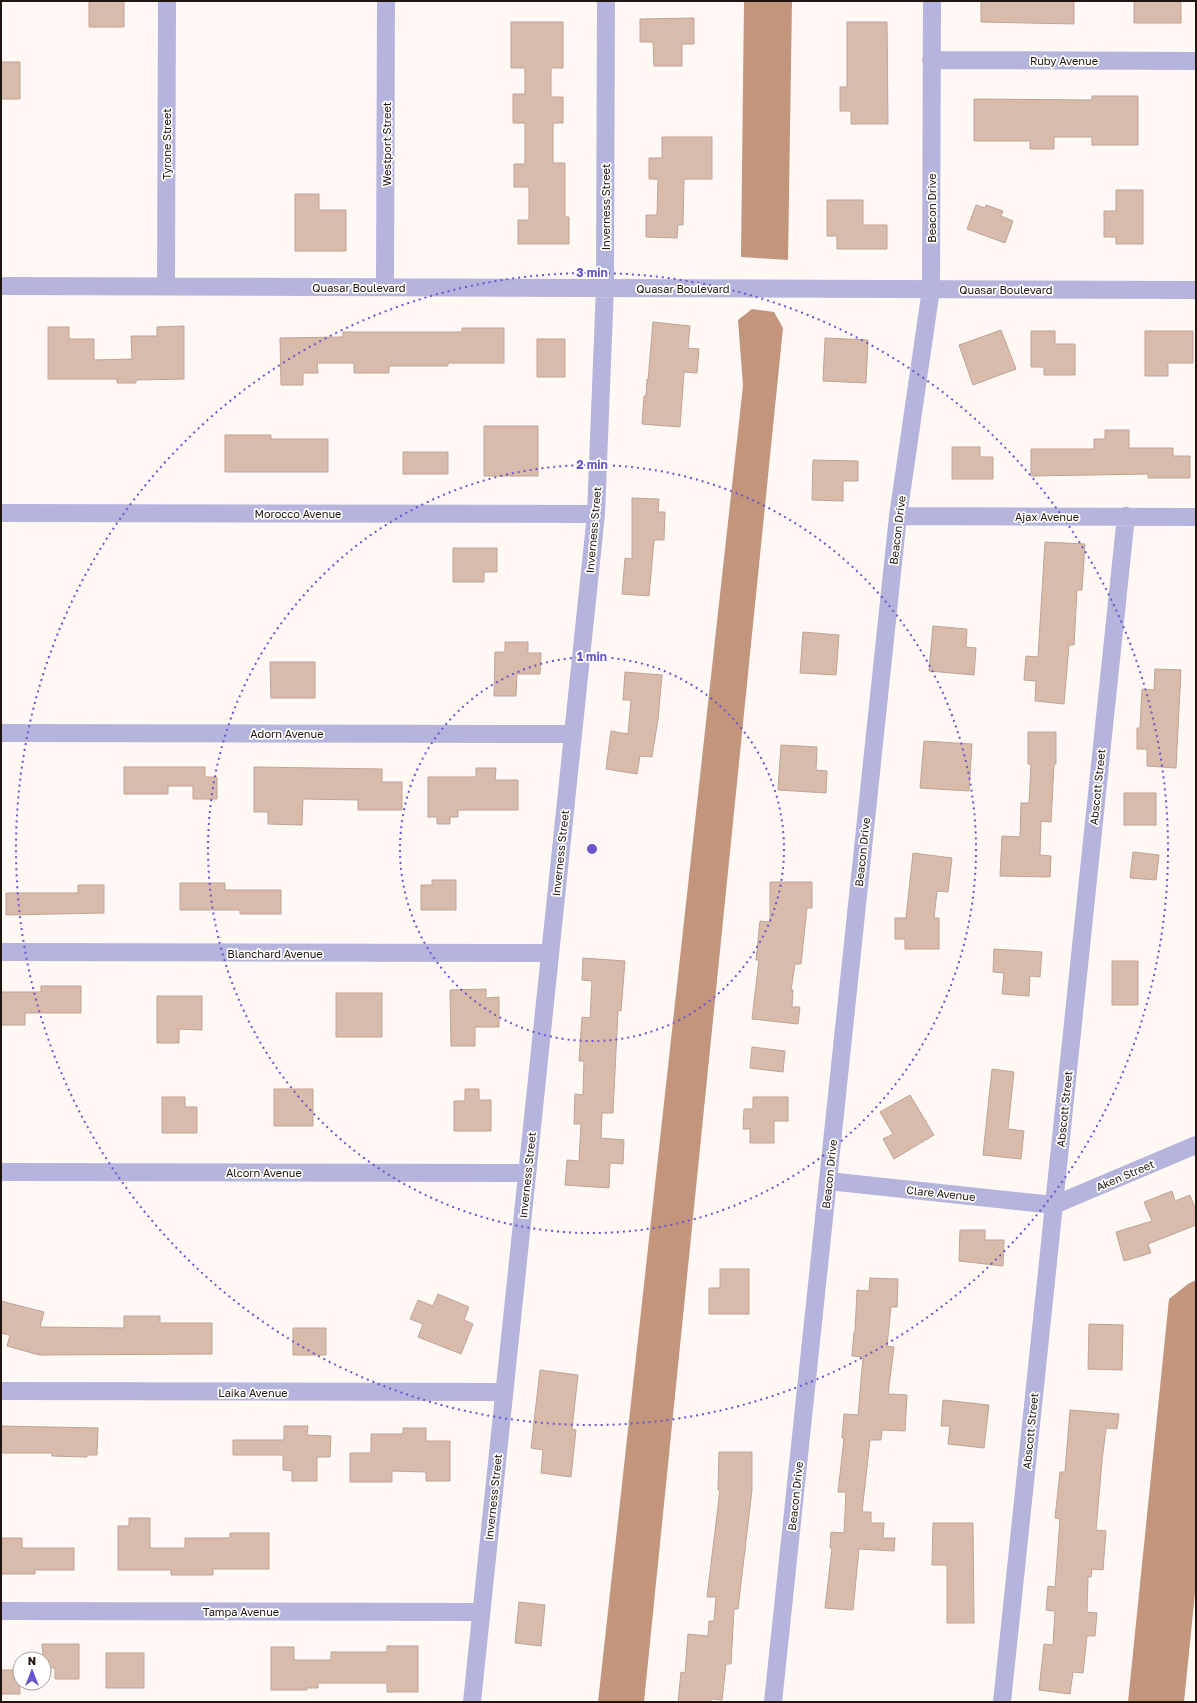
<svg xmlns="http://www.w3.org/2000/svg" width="1197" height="1703" font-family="'Golos Text',sans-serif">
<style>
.water{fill:#c3957c}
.building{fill:#d9bbab;stroke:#c0a394}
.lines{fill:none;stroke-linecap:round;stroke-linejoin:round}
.minor{stroke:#b5b4dc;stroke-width:18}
.ring{fill:none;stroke:#6a55ce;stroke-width:2;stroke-dasharray:2 4}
.labels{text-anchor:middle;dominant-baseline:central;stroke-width:3.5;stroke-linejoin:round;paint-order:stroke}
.street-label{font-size:11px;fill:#201610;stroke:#fff}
.centre{fill:#6a55ce;stroke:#fff;stroke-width:2}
.ring-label{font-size:12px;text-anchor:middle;font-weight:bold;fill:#6a55ce;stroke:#fff;stroke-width:3.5;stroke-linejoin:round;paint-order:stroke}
</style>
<rect width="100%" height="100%" fill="#fff8f5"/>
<path class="water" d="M 744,1 L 792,1 L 788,260 L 741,257 Z
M 752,309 L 774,312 L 783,328 L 644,1702 L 598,1702 L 743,386 L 738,320 Z
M 1196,1280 L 1196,1583 L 1184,1702 L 1128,1702 L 1169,1299 L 1188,1284 Z"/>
<path class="building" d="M 89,1 L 124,1 L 124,27 L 89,27 Z
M 981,1 L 1074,1 L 1074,24 L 981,22 Z
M 1134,1 L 1181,1 L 1181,23 L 1134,23 Z
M 694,18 L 694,44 L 682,44 L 682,66 L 654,66 L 653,42 L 640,42 L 640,19 Z
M 511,22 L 563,22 L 563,68 L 551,68 L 551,97 L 563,97 L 563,123 L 553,123 L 553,163 L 565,163 L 565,217 L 569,217 L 569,244 L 518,244 L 518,220 L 529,220 L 529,187 L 514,187 L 514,164 L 525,164 L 525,123 L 513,123 L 513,94 L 525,94 L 525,68 L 511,68 Z
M 847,22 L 887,22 L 888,124 L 851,124 L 851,111 L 840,111 L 840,87 L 847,87 Z
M 1,62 L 20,62 L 20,99 L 1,99 Z
M 1092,96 L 1138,96 L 1138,145 L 1092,145 L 1092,137 L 1054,137 L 1054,149 L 1030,149 L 1030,141 L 974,141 L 974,99 L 1092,100 Z
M 662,137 L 712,137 L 712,179 L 684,179 L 683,225 L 678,225 L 677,238 L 646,237 L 646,215 L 657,215 L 658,179 L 649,179 L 649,158 L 662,158 Z
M 1116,190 L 1143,190 L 1143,244 L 1116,244 L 1116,237 L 1104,237 L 1104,211 L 1116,211 Z
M 295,194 L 319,194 L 319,210 L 346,210 L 346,251 L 295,251 Z
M 827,200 L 863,200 L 863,225 L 887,225 L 887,249 L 837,249 L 837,236 L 827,236 Z
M 976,205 L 985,208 L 986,205 L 1003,211 L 1001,216 L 1013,221 L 1005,243 L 967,229 Z
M 653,322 L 690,326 L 688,348 L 699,349 L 697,373 L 684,372 L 680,427 L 642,424 L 644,396 L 646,396 L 647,379 L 648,380 Z
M 184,326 L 184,379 L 136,380 L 136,383 L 117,383 L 117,379 L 48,379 L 48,327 L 69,327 L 69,339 L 94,339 L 94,360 L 132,359 L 131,336 L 157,336 L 157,327 Z
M 462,328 L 504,328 L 504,363 L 448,363 L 448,366 L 389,366 L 389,373 L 354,373 L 354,363 L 317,363 L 318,373 L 303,373 L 303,385 L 281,385 L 280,338 L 343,337 L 343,332 L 462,332 Z
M 1001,330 L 1016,369 L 973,385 L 959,345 Z
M 1031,331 L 1055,331 L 1055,344 L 1075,344 L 1075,375 L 1044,375 L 1044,367 L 1031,367 Z
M 1145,331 L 1193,331 L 1193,363 L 1168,363 L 1168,376 L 1145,376 Z
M 825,338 L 868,340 L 866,383 L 823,381 Z
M 537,339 L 565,339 L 565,377 L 537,377 Z
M 484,426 L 538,426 L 538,476 L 484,476 Z
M 1105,430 L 1129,430 L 1129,448 L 1173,448 L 1173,456 L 1190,456 L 1190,478 L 1148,478 L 1148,474 L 1031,476 L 1031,449 L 1094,449 L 1094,439 L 1105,439 Z
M 225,435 L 271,435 L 271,439 L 328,439 L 328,472 L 225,472 Z
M 952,447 L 980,447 L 980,457 L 993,457 L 993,479 L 952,479 Z
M 403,452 L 448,452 L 448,474 L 403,474 Z
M 813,460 L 858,461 L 858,481 L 843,481 L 843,501 L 812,500 Z
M 632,498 L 659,499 L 658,512 L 665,512 L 664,540 L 654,540 L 649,596 L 622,594 L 625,558 L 632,559 Z
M 1045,542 L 1085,544 L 1082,590 L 1077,590 L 1074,645 L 1069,645 L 1064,704 L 1035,701 L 1036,681 L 1024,680 L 1026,656 L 1038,657 Z
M 453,548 L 497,548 L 497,572 L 484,572 L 484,582 L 453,582 Z
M 933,626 L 967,629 L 966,647 L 976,648 L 974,675 L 929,671 Z
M 803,632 L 839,635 L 836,675 L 800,673 Z
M 505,642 L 528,642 L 528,653 L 541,653 L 540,674 L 517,674 L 516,696 L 494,696 L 495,652 L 505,652 Z
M 270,662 L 315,662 L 315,698 L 271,698 Z
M 1155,669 L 1181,670 L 1176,768 L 1147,766 L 1147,749 L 1137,749 L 1137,728 L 1140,728 L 1142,689 L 1154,690 Z
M 625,672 L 662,675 L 658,719 L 652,757 L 640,756 L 637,774 L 606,769 L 611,731 L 628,734 L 631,700 L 623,700 Z
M 1028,732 L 1056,732 L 1056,764 L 1054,764 L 1051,822 L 1041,821 L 1040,855 L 1051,856 L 1050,877 L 1000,876 L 1002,836 L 1020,837 L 1021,803 L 1029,803 L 1031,764 L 1028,764 Z
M 924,741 L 972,744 L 969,791 L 920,788 Z
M 781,745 L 817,747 L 816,770 L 827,771 L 826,793 L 778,790 Z
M 124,767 L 205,767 L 205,777 L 217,777 L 217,799 L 193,799 L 193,786 L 168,786 L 168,794 L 124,794 Z
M 254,767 L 382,769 L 382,782 L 402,782 L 402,810 L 358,810 L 358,800 L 303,799 L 302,825 L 268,824 L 268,812 L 254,812 Z
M 476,768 L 496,768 L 495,780 L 518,780 L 518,810 L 458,810 L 458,817 L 450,817 L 450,824 L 437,824 L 437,817 L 428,817 L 428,777 L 476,777 Z
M 1124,793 L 1156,793 L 1156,825 L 1124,825 Z
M 1133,852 L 1159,855 L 1156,880 L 1130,878 Z
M 913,853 L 952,858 L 948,892 L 937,891 L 934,918 L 939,918 L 939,949 L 905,949 L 905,939 L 895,939 L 895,918 L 906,918 Z
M 432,880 L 456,880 L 456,910 L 421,910 L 421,885 L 432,885 Z
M 770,882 L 812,882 L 812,908 L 807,908 L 801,964 L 795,964 L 791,990 L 793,990 L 792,1007 L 800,1007 L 798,1024 L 752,1019 L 759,960 L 756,960 L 760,921 L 770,922 Z
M 180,883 L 225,883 L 225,890 L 281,890 L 281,914 L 240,914 L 240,910 L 180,910 Z
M 78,885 L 104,885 L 104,913 L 6,915 L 6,893 L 78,893 Z
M 994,949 L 1042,952 L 1040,977 L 1030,976 L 1029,996 L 1002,994 L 1004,973 L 993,972 Z
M 583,958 L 625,961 L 621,1011 L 618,1010 L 613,1113 L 602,1113 L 601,1138 L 624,1140 L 623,1164 L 610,1163 L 609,1188 L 565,1185 L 567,1160 L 579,1161 L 581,1124 L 574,1124 L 575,1094 L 583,1095 L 584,1061 L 579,1061 L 582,1017 L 590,1018 L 592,981 L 582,980 Z
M 1112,961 L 1138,961 L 1138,1005 L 1112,1005 Z
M 41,986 L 81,986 L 81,1013 L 25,1013 L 25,1025 L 1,1025 L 1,992 L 41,992 Z
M 486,989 L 486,998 L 499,997 L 499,1027 L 475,1027 L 475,1046 L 451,1046 L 450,990 Z
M 336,993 L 382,993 L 382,1037 L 336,1037 Z
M 157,996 L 202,996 L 202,1030 L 179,1029 L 179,1043 L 157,1043 Z
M 752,1047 L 785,1051 L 783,1072 L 750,1068 Z
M 992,1069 L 1014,1072 L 1008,1129 L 1024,1131 L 1021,1159 L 983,1155 Z
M 274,1089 L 313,1089 L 313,1126 L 274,1126 Z
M 465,1089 L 479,1089 L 479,1100 L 491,1100 L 491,1131 L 454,1131 L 454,1101 L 465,1101 Z
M 910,1095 L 934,1135 L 894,1159 L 883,1139 L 893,1134 L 880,1112 Z
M 162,1097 L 185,1097 L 185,1107 L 197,1107 L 197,1133 L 162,1133 Z
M 753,1097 L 788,1097 L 788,1121 L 774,1121 L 774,1143 L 750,1143 L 750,1129 L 743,1129 L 744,1109 L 753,1109 Z
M 1172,1191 L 1175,1201 L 1190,1195 L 1196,1210 L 1196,1225 L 1148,1244 L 1151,1253 L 1124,1261 L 1116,1232 L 1152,1221 L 1144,1202 Z
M 960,1230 L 985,1230 L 985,1240 L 1004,1240 L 1003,1266 L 959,1261 Z
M 720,1269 L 749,1269 L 749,1314 L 709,1314 L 709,1288 L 720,1288 Z
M 870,1278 L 898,1279 L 897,1307 L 891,1307 L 887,1346 L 894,1347 L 888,1394 L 907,1395 L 905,1431 L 882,1430 L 881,1440 L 870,1440 L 862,1512 L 871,1512 L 871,1523 L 884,1523 L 883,1538 L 895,1538 L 894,1551 L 859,1549 L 853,1610 L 825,1608 L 832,1548 L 830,1548 L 831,1532 L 844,1533 L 846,1492 L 838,1492 L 844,1438 L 842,1438 L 844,1414 L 858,1415 L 863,1357 L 852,1356 L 854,1332 L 855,1332 L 857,1290 L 869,1291 Z
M 438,1294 L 469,1307 L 464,1320 L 473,1324 L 461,1354 L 418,1337 L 423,1324 L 410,1319 L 418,1300 L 433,1306 Z
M 1,1301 L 44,1312 L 40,1327 L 124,1328 L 124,1316 L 160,1316 L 160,1323 L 212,1323 L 212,1354 L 39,1355 L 7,1346 L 10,1335 L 1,1333 Z
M 1089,1324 L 1123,1325 L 1122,1370 L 1088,1369 Z
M 293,1328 L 326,1328 L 326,1355 L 293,1355 Z
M 540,1370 L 578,1375 L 572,1429 L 576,1430 L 571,1477 L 541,1473 L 543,1450 L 531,1448 Z
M 943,1400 L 989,1405 L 984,1448 L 948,1444 L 950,1426 L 941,1426 Z
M 1070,1410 L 1119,1414 L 1117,1429 L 1106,1428 L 1102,1461 L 1096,1530 L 1106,1531 L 1103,1570 L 1092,1569 L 1091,1577 L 1088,1577 L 1087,1612 L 1097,1613 L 1095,1636 L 1087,1636 L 1083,1673 L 1073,1672 L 1070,1694 L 1039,1690 L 1044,1644 L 1053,1645 L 1055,1611 L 1046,1610 L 1048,1586 L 1055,1587 L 1060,1519 L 1055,1518 L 1060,1472 L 1065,1472 Z
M 1,1426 L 98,1428 L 97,1455 L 87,1455 L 87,1457 L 52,1456 L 52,1453 L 1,1453 Z
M 284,1426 L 308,1426 L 307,1435 L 331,1436 L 330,1457 L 317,1457 L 317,1481 L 292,1481 L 292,1471 L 283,1470 L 283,1455 L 233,1455 L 233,1440 L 284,1440 Z
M 403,1428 L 426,1428 L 426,1441 L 450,1441 L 450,1481 L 426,1481 L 426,1472 L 392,1471 L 392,1482 L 350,1482 L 350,1453 L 371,1453 L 371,1434 L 403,1434 Z
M 719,1452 L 752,1452 L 752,1490 L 738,1609 L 734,1609 L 731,1664 L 726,1664 L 722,1700 L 711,1699 L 711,1702 L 678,1702 L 681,1672 L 685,1673 L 688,1634 L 708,1636 L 709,1621 L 714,1621 L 716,1597 L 707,1597 L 720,1490 L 718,1490 Z
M 129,1518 L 150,1518 L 150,1548 L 185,1548 L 185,1538 L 230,1538 L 230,1533 L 269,1533 L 269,1569 L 213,1569 L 213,1575 L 171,1575 L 171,1570 L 118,1570 L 118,1526 L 129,1526 Z
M 933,1523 L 973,1523 L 974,1623 L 947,1623 L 947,1565 L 932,1565 Z
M 2,1538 L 22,1538 L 22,1548 L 74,1548 L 74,1570 L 35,1570 L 35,1574 L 1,1574 Z
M 519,1602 L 545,1605 L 541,1646 L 515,1643 Z
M 42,1644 L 79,1644 L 79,1679 L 55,1679 L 55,1668 L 44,1668 Z
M 387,1646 L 418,1646 L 418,1692 L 387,1692 L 387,1683 L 318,1683 L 318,1688 L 307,1688 L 307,1690 L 271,1690 L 271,1647 L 294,1647 L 294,1660 L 331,1660 L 331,1652 L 387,1652 Z
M 106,1653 L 144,1653 L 144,1688 L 106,1688 Z
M 1,1670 L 19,1670 L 20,1694 L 1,1694 Z"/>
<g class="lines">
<path class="minor" d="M 931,60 L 1196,61
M 1,286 L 1196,290
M 166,286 L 167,1
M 385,287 L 386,1
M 1,513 L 596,514
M 898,516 L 1196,517
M 1,733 L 573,734
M 1,952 L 550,953
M 1,1172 L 527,1173
M 828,1181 L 1054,1205 L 1196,1145
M 1,1391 L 504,1392
M 1,1611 L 481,1612
M 472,1702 L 596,514 L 605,287 L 606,1
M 773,1702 L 898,516 L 931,289 L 932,1
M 1002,1702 L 1126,516"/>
</g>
<g class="ring">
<circle cx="592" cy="849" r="192"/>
<circle cx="592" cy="849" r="384"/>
<circle cx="592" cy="849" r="576"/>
</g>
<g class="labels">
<g class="street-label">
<text x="1064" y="60">Ruby Avenue</text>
<text transform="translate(166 144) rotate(-90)">Tyrone Street</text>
<text transform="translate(386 144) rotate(-90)">Westport Street</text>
<text transform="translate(605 207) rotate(-90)">Inverness Street</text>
<text transform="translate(931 208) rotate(-90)">Beacon Drive</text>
<text x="359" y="287">Quasar Boulevard</text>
<text x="683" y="288">Quasar Boulevard</text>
<text x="1006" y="289">Quasar Boulevard</text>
<text x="298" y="513">Morocco Avenue</text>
<text x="1047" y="516">Ajax Avenue</text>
<text transform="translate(593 530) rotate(-85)">Inverness Street</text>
<text transform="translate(897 530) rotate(-83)">Beacon Drive</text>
<text x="287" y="733">Adorn Avenue</text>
<text transform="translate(1097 787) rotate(-84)">Abscott Street</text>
<text transform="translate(862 852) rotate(-84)">Beacon Drive</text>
<text transform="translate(560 853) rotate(-84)">Inverness Street</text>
<text x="275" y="953">Blanchard Avenue</text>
<text transform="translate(1064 1109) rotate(-84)">Abscott Street</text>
<text x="264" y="1172">Alcorn Avenue</text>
<text transform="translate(829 1174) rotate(-84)">Beacon Drive</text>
<text transform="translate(527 1175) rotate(-84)">Inverness Street</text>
<text transform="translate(1125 1175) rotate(-23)">Aken Street</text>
<text transform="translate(941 1193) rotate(6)">Clare Avenue</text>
<text x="253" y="1392">Laika Avenue</text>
<text transform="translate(1030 1431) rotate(-84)">Abscott Street</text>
<text transform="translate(795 1496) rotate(-84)">Beacon Drive</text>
<text transform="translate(493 1497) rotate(-84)">Inverness Street</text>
<text x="241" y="1611">Tampa Avenue</text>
</g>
</g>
<circle cx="592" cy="849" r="6" class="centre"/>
<g class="ring-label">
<text x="592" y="277">3 min</text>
<text x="592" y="469">2 min</text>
<text x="592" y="661">1 min</text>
</g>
<rect width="1197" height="1703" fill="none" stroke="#201610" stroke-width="4"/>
<g transform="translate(32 1671)"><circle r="19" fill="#ffffff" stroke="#a6a29f"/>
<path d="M0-3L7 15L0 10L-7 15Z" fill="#6a55ce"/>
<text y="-6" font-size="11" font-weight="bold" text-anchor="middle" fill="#201610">N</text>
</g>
</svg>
